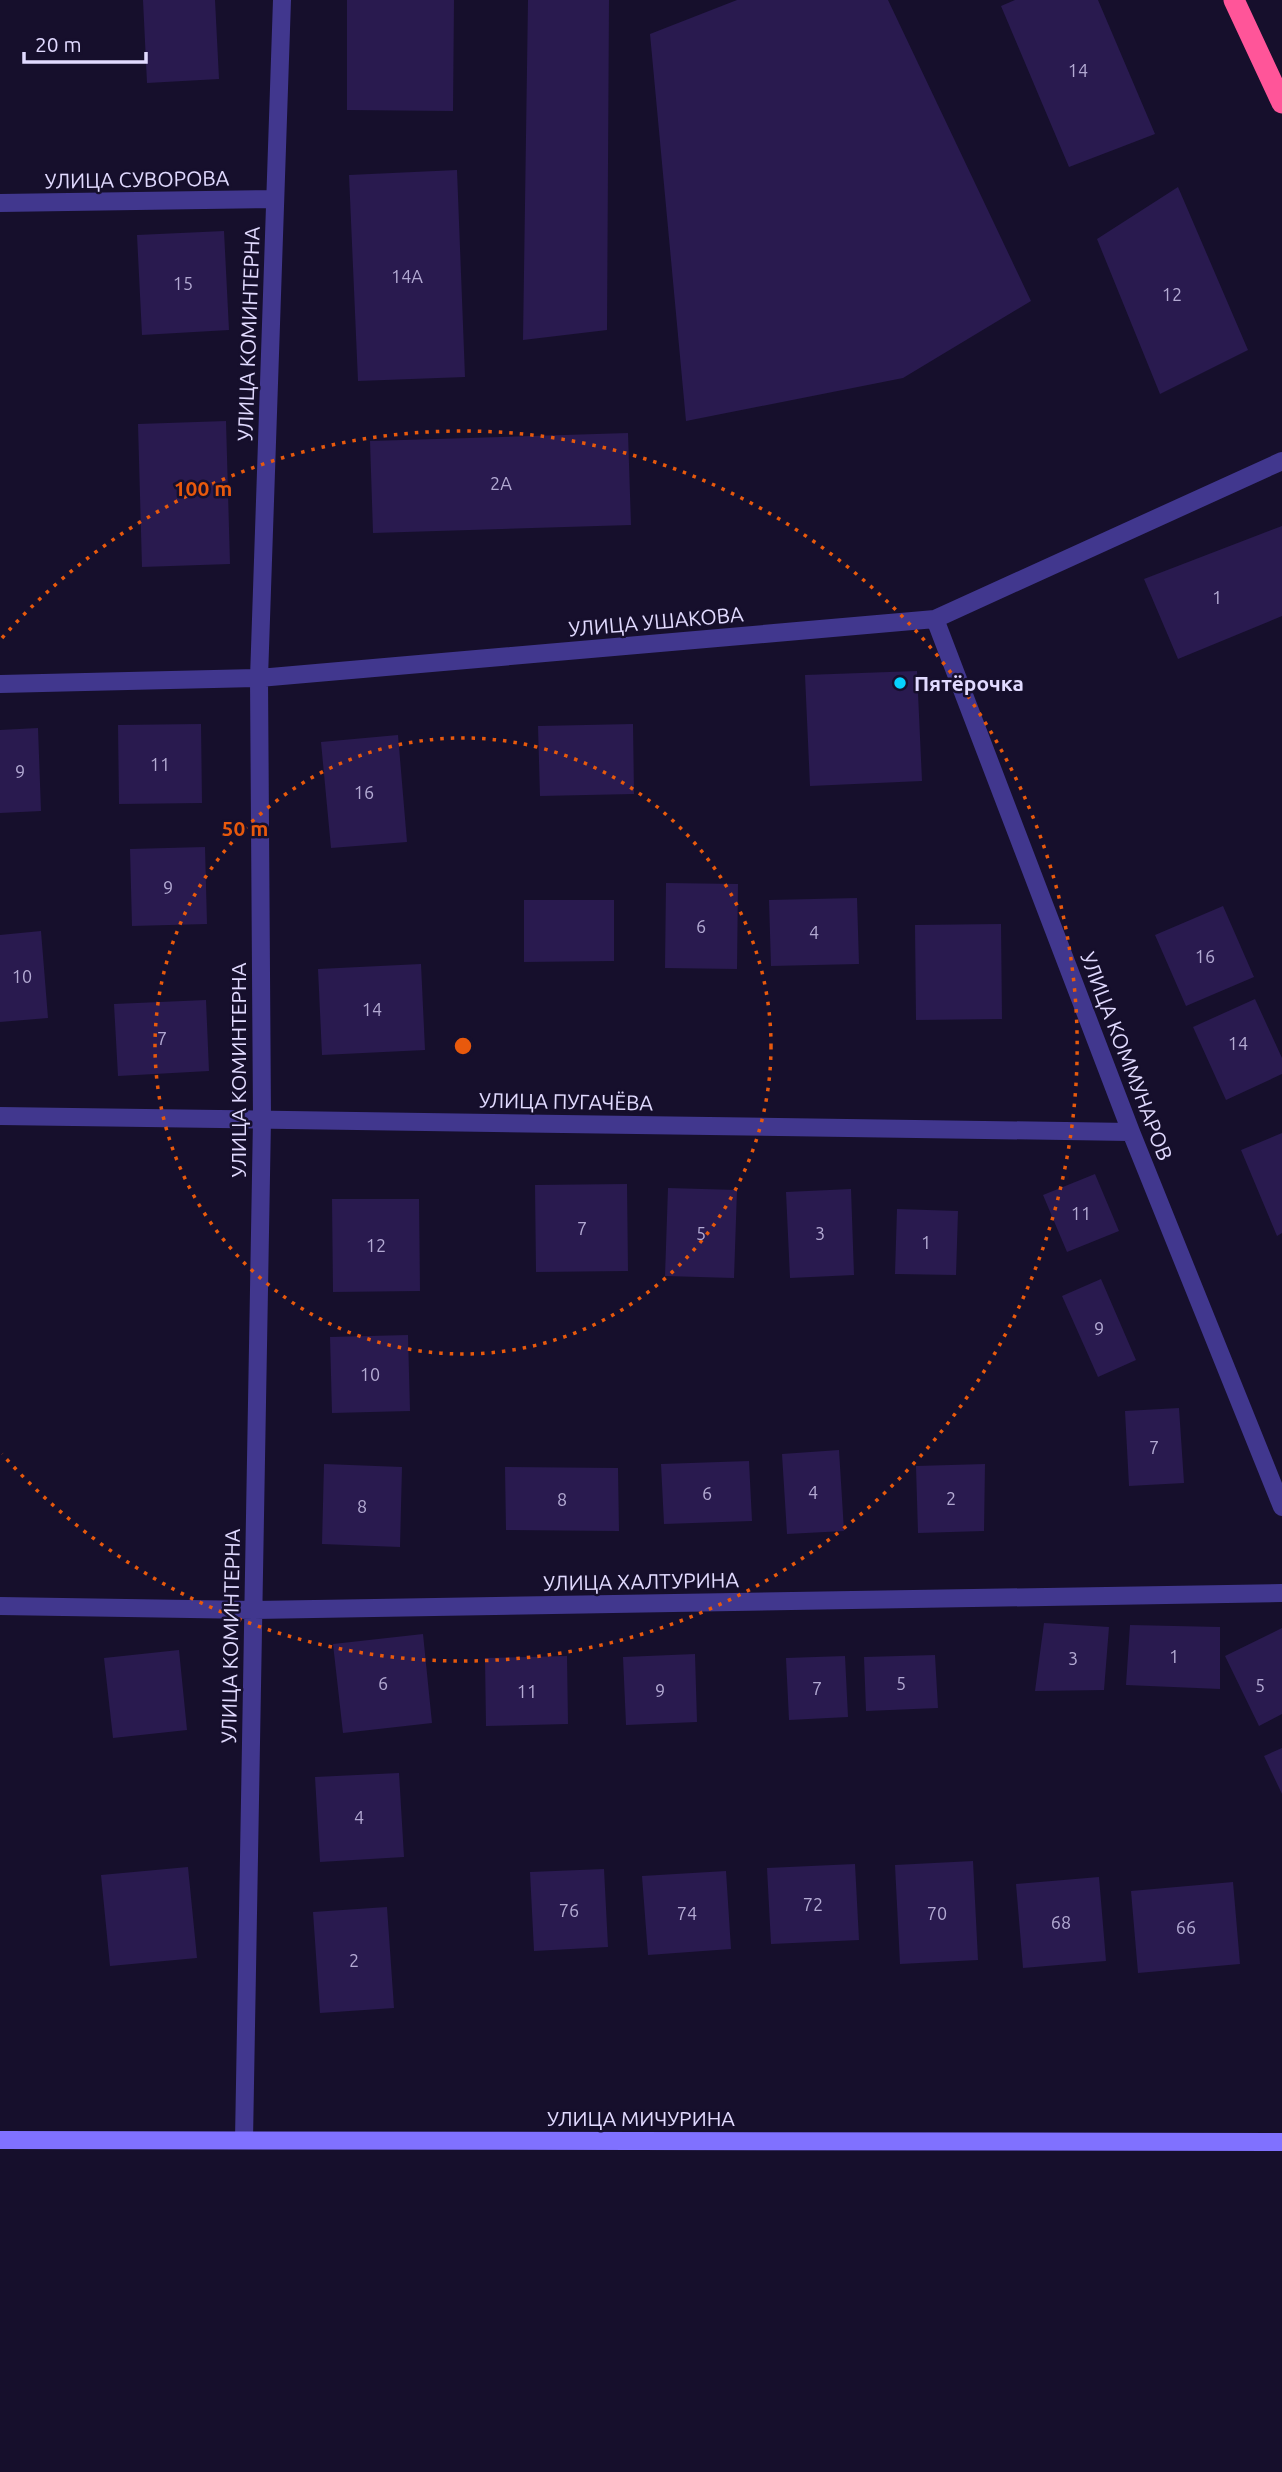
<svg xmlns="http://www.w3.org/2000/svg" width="1282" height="2472" font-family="Ubuntu,sans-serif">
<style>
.building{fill:#291a4f}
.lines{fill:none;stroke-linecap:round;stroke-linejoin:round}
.street{stroke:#41378e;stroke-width:18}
.secondary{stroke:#8071ff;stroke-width:18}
.highway{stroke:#f59;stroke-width:21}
.ring{fill:none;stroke:#e8590c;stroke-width:3.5;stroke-dasharray:3.5 7}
.poi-dot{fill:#06d2ff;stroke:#160f2c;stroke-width:2.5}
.labels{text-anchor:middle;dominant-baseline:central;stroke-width:5;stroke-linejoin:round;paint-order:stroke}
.number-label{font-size:18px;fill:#b3aad3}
.street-label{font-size:21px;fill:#e1daff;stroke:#160f2c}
.poi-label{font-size:21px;font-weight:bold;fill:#e1daff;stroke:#160f2c;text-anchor:start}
.centre{fill:#e8590c;stroke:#160f2c;stroke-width:3.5}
.ring-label{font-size:21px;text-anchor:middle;font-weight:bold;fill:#e8590c;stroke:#160f2c;stroke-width:5;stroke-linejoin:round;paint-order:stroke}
</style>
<rect width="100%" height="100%" fill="#160f2c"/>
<path class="building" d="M 143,0 L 215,0 L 219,79 L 147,83 Z
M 347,0 L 454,0 L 453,111 L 347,110 Z
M 528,0 L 609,0 L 607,330 L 523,340 Z
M 737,0 L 888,0 L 1031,301 L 903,378 L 686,421 L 650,34 Z
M 1015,0 L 1098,0 L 1155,134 L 1069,167 L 1001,6 Z
M 457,170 L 465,377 L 358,381 L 349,175 Z
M 1178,187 L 1248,350 L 1160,394 L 1097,239 Z
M 224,231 L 229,330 L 142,335 L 137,235 Z
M 226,421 L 230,564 L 142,567 L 138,424 Z
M 628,433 L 631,525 L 373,533 L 370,441 Z
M 1282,526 L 1282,616 L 1178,659 L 1144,579 Z
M 917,671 L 922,781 L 810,786 L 805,675 Z
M 201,724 L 202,803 L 119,804 L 118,725 Z
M 633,724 L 634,794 L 540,796 L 538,726 Z
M 38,728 L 41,811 L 0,813 L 0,730 Z
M 398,735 L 407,842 L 331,848 L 321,742 Z
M 205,847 L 207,924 L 132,926 L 130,849 Z
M 666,883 L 738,884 L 737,969 L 665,968 Z
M 857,898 L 859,964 L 771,966 L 769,900 Z
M 524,900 L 614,900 L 614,961 L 524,962 Z
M 1223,906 L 1254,977 L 1186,1006 L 1155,935 Z
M 1001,924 L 1002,1019 L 916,1020 L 915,925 Z
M 41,931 L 48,1018 L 0,1022 L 0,935 Z
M 421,964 L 425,1050 L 322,1055 L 318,969 Z
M 1255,999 L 1282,1058 L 1282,1074 L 1226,1100 L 1193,1027 Z
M 206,1000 L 209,1071 L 118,1076 L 114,1004 Z
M 1282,1133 L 1282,1233 L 1277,1236 L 1241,1150 Z
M 1095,1174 L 1119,1231 L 1067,1252 L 1043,1195 Z
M 627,1184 L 628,1271 L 536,1272 L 535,1185 Z
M 668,1188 L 737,1190 L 734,1278 L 665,1276 Z
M 851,1189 L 854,1275 L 790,1278 L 786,1192 Z
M 332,1199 L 419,1199 L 420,1291 L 333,1292 Z
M 897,1209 L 958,1211 L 956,1275 L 895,1274 Z
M 1101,1279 L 1136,1360 L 1098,1377 L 1062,1296 Z
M 408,1335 L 410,1411 L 332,1413 L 330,1337 Z
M 1179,1408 L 1184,1483 L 1129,1486 L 1125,1411 Z
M 839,1450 L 844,1531 L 787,1534 L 782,1454 Z
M 749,1461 L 752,1521 L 664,1524 L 661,1464 Z
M 324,1464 L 402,1467 L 400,1547 L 322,1544 Z
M 985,1464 L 984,1531 L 918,1533 L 916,1466 Z
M 505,1467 L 618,1468 L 619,1531 L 506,1530 Z
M 1044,1623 L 1109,1627 L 1104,1690 L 1035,1691 Z
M 1130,1625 L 1220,1627 L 1220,1689 L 1126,1685 Z
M 1282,1628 L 1282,1714 L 1259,1726 L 1225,1656 Z
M 423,1634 L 432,1723 L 343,1733 L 333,1644 Z
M 179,1650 L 187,1730 L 113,1738 L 104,1658 Z
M 695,1654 L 697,1722 L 626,1725 L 623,1657 Z
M 935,1655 L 938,1708 L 866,1711 L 864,1657 Z
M 567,1656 L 568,1724 L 486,1726 L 485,1658 Z
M 845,1656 L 848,1717 L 789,1720 L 786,1658 Z
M 1282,1748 L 1282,1794 L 1264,1756 Z
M 399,1773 L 404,1857 L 320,1862 L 315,1777 Z
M 973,1861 L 978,1960 L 900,1964 L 895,1865 Z
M 855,1864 L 859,1940 L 771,1944 L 767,1868 Z
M 188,1867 L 197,1958 L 110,1966 L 101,1875 Z
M 604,1869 L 608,1947 L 534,1951 L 530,1872 Z
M 726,1871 L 731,1949 L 648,1955 L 642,1876 Z
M 1099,1877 L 1106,1961 L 1023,1968 L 1016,1884 Z
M 1233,1882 L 1240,1964 L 1138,1973 L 1131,1891 Z
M 387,1907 L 394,2008 L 320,2013 L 313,1912 Z"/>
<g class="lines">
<path class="street" d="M 0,203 L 275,199
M 935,619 L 1131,1132 L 1282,1507
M 0,684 L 259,678 L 935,619 L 1282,461
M 0,1116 L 1131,1132
M 0,1606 L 253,1610 L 1282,1593
M 244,2140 L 262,1119 L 259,678 L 282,0"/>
<path class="secondary" d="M 0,2140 L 1282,2142"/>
<path class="highway" d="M 1234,0 L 1282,103"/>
</g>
<g class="ring">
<circle cx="463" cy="1046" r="308"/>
<path d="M2 638A615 615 0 1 1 2 1454"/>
</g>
<circle class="poi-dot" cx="900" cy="683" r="7"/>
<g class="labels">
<g class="number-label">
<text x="1078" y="70">14</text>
<text x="407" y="276">14А</text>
<text x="183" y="283">15</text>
<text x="1172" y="294">12</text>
<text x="501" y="483">2А</text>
<text x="1217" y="597">1</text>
<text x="160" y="764">11</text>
<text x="20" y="771">9</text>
<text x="364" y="792">16</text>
<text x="168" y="887">9</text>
<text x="701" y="926">6</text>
<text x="814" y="932">4</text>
<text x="1205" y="956">16</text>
<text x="22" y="976">10</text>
<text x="372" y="1009">14</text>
<text x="162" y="1038">7</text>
<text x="1238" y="1043">14</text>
<text x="1081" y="1213">11</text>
<text x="582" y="1228">7</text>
<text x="701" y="1233">5</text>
<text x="820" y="1233">3</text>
<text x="926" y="1242">1</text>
<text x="376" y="1245">12</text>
<text x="1099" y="1328">9</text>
<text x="370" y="1374">10</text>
<text x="1154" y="1447">7</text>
<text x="813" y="1492">4</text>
<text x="707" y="1493">6</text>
<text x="951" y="1498">2</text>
<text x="562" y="1499">8</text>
<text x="362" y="1506">8</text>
<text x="1174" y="1656">1</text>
<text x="1073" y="1658">3</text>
<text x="383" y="1683">6</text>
<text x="901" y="1683">5</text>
<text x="1260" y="1685">5</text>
<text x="817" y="1688">7</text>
<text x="660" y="1690">9</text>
<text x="527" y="1691">11</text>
<text x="359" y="1817">4</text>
<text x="813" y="1904">72</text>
<text x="569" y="1910">76</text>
<text x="687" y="1913">74</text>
<text x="937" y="1913">70</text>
<text x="1061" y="1922">68</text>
<text x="1186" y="1927">66</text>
<text x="354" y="1960">2</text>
</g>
<g class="street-label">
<text transform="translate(137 179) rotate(-1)">УЛИЦА СУВОРОВА</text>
<text transform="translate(248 334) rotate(-88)">УЛИЦА КОМИНТЕРНА</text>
<text transform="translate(656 621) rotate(-5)">УЛИЦА УШАКОВА</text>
<text transform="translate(1127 1056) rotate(69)">УЛИЦА КОММУНАРОВ</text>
<text transform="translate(238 1070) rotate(-90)">УЛИЦА КОМИНТЕРНА</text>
<text transform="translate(566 1101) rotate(1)">УЛИЦА ПУГАЧЁВА</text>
<text transform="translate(641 1581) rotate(-1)">УЛИЦА ХАЛТУРИНА</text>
<text transform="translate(230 1636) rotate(-89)">УЛИЦА КОМИНТЕРНА</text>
<text x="641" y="2118">УЛИЦА МИЧУРИНА</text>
</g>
<g class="poi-label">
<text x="914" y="683">Пятёрочка</text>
</g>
</g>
<circle cx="463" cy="1046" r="10" class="centre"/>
<g class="ring-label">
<text x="203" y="496">100 m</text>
<text x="245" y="836">50 m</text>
</g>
<path d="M24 52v10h122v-10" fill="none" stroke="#e1daff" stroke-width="3.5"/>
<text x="35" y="52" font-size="21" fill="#e1daff" stroke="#160f2c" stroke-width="5" paint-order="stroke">20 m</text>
</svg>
